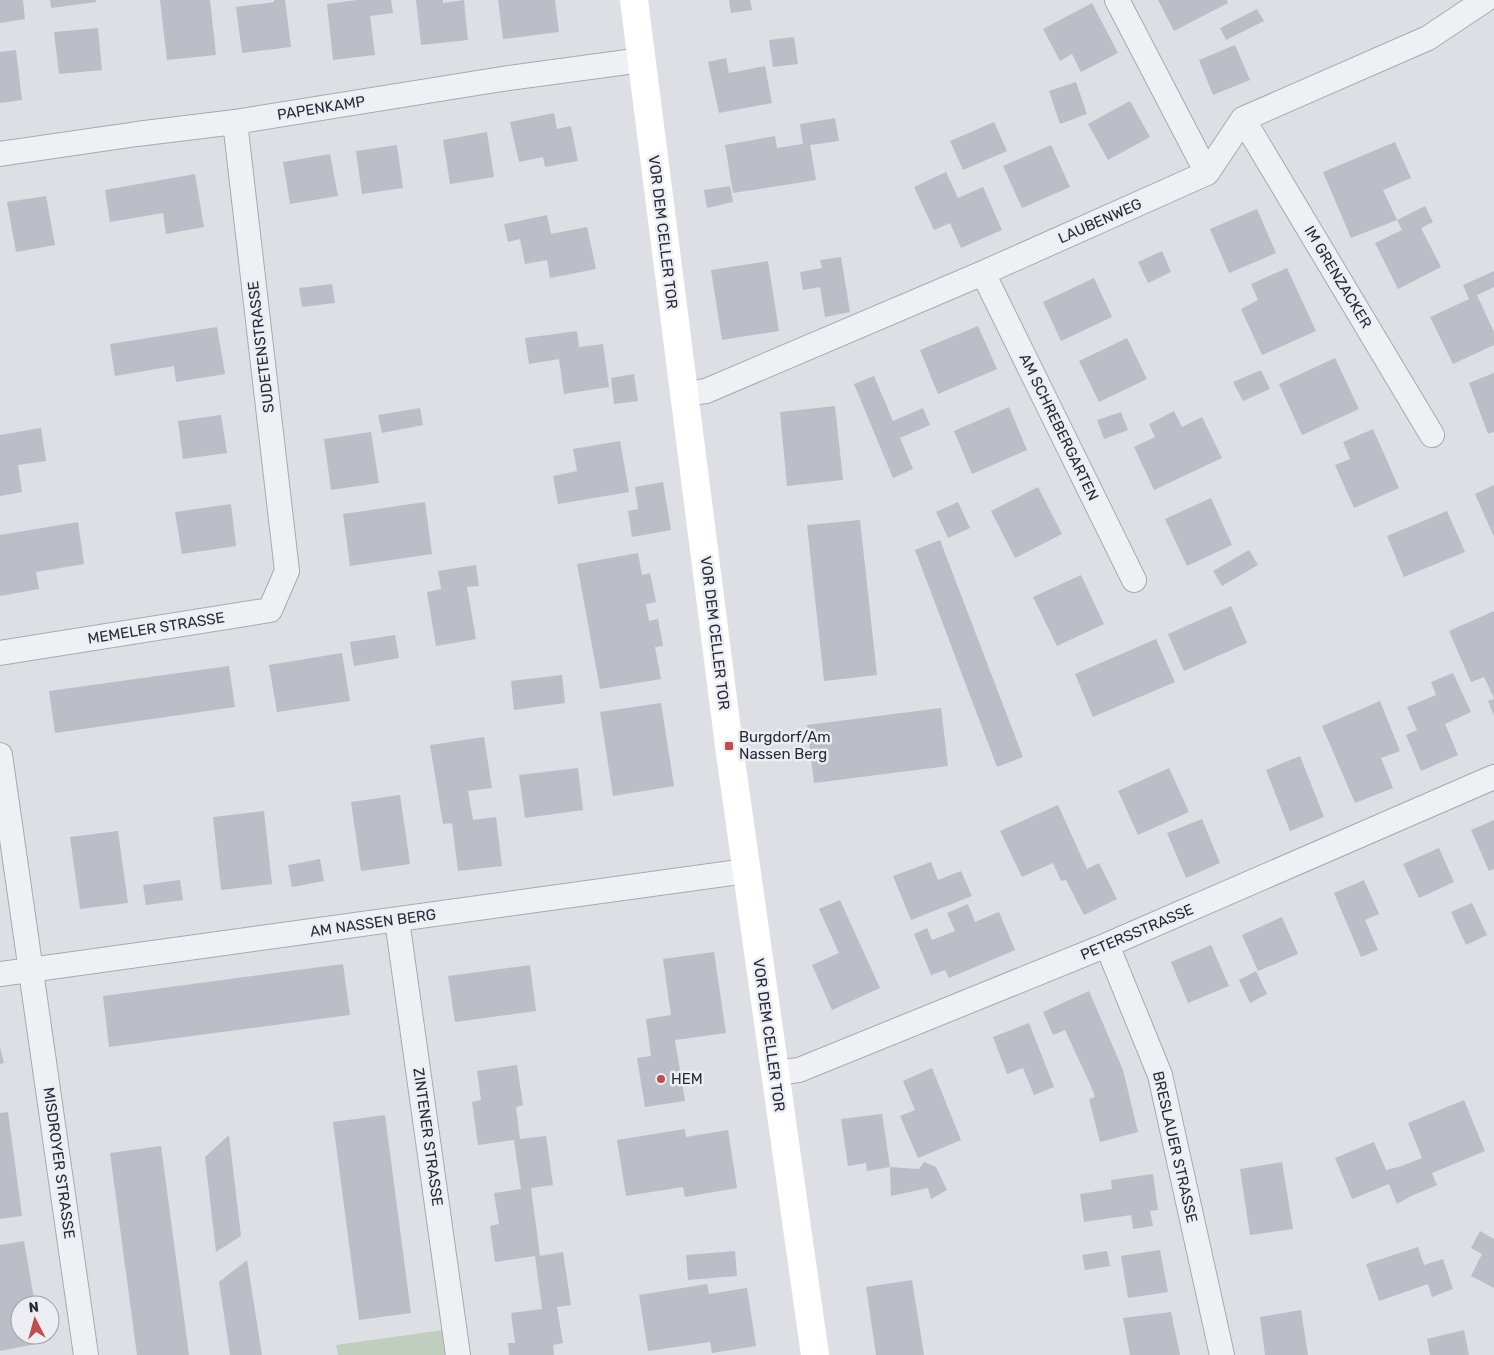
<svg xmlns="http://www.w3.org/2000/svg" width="1494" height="1355" font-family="Rubik,sans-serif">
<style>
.green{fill:#c0cebf}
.building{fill:#bbbdc7}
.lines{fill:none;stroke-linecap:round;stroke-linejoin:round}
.street-casing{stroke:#a7a9b2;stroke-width:26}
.street{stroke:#eff0f4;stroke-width:24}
.secondary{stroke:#fff;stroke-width:28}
.poi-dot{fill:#be4d4e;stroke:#eceef3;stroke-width:2}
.labels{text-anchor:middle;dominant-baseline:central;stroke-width:5;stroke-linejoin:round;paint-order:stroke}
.street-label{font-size:15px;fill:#282c3a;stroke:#eceef3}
.poi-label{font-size:15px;fill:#282c3a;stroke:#eceef3;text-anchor:start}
</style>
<rect width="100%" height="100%" fill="#dddfe5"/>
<path class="green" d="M 450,1329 L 453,1355 L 338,1355 L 336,1345 Z"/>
<path class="building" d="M 0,0 L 23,0 L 25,19 L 0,23 Z
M 50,0 L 96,0 L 96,2 L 51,8 Z
M 160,0 L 210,0 L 216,55 L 167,60 Z
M 274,0 L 285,0 L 291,47 L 242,53 L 236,7 L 274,2 Z
M 357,0 L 391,0 L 393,13 L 370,16 L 375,55 L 333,60 L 327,4 Z
M 416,0 L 443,0 L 443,3 L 464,0 L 468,40 L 421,45 Z
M 498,0 L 555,0 L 559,32 L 503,39 Z
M 729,0 L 750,0 L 752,10 L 731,13 Z
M 1158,0 L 1227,0 L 1228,3 L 1174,31 Z
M 1092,3 L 1118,53 L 1081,72 L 1072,54 L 1060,61 L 1043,29 Z
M 1257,9 L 1264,21 L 1226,40 L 1220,28 Z
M 98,28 L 102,70 L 59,74 L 54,32 Z
M 794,37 L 798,64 L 773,67 L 769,40 Z
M 1235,45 L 1250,80 L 1213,95 L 1199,60 Z
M 16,50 L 22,100 L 0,103 L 0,52 Z
M 726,58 L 729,73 L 765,66 L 772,103 L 719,113 L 708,62 Z
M 1076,82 L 1087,114 L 1060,124 L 1049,91 Z
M 1130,101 L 1150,137 L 1108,160 L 1088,124 Z
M 554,113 L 557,129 L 571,126 L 578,161 L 545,167 L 543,157 L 519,162 L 510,122 Z
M 835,118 L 839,141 L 810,145 L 816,180 L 733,193 L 725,145 L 775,136 L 777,148 L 803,144 L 800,124 Z
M 994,122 L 1007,151 L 963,170 L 950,141 Z
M 487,132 L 494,177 L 450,184 L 443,140 Z
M 1395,142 L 1411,178 L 1383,190 L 1397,220 L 1351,238 L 1323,172 Z
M 397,145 L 403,188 L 362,194 L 356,151 Z
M 1051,145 L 1070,187 L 1022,208 L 1003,166 Z
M 330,154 L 338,196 L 290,204 L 283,162 Z
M 946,172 L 958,198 L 983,187 L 1002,230 L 961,248 L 950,223 L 934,230 L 914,187 Z
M 195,174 L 204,227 L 166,234 L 163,213 L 110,222 L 105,190 Z
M 730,186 L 733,202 L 707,208 L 704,190 Z
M 46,196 L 55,245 L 16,252 L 7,202 Z
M 1425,206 L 1433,222 L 1421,228 L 1441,267 L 1398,289 L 1375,243 L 1402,230 L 1397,220 Z
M 1257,209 L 1276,253 L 1229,273 L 1210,229 Z
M 547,215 L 551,234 L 587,227 L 596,269 L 550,278 L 547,260 L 525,264 L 520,239 L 508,242 L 504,224 Z
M 1162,251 L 1171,272 L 1148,283 L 1138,262 Z
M 841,257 L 850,312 L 825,317 L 820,287 L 803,290 L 800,272 L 822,268 L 820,260 Z
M 768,261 L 779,331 L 722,340 L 711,270 Z
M 1287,268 L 1316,331 L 1262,355 L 1241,309 L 1258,300 L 1251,284 Z
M 1494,271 L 1494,287 L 1477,295 L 1494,332 L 1494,345 L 1453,364 L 1430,317 L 1469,299 L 1463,285 Z
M 1094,278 L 1112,317 L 1061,341 L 1043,302 Z
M 332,284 L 335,303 L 302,307 L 299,288 Z
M 978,326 L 997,369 L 938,394 L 920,350 Z
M 217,327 L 225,374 L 176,382 L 174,366 L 115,376 L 110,344 Z
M 577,331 L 579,347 L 603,344 L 609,387 L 564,394 L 559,359 L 529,364 L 525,338 Z
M 1127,338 L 1147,379 L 1099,402 L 1079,361 Z
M 1335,358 L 1359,409 L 1302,435 L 1279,384 Z
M 1261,370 L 1270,389 L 1243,401 L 1233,382 Z
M 1494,373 L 1494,432 L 1488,434 L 1469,383 Z
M 634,374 L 638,401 L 614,404 L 611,378 Z
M 874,376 L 893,421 L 923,408 L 930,425 L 900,438 L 913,469 L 893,478 L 854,384 Z
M 835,406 L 843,480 L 787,486 L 780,412 Z
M 1009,407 L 1027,450 L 972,474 L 954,431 Z
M 420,408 L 423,425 L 382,433 L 378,415 Z
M 1174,411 L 1182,427 L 1202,417 L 1222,458 L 1154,490 L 1134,447 L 1155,437 L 1149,424 Z
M 1121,412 L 1128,430 L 1104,439 L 1097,420 Z
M 221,415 L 227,453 L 183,459 L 178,421 Z
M 41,428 L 46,461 L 18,465 L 22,492 L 0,496 L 0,435 Z
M 1373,429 L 1399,488 L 1354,508 L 1335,465 L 1350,459 L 1343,442 Z
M 371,432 L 379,483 L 331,490 L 324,439 Z
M 620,441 L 629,492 L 558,504 L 553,476 L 577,471 L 573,449 Z
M 663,482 L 671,530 L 632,537 L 628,511 L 638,509 L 635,487 Z
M 1494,485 L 1494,537 L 1475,494 Z
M 1038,487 L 1062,534 L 1015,558 L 991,511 Z
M 1211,498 L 1232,545 L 1187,566 L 1165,519 Z
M 425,502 L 432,554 L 350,566 L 343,514 Z
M 958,502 L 970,528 L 948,538 L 936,512 Z
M 231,504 L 236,546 L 182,554 L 175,512 Z
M 1447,511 L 1465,552 L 1404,577 L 1387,536 Z
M 860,520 L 877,675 L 824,681 L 807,525 Z
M 78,522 L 84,564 L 36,572 L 39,589 L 0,596 L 0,535 Z
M 940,540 L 1023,757 L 997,767 L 915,550 Z
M 1249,550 L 1258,565 L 1222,586 L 1213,571 Z
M 638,553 L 642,575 L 650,573 L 656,602 L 646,604 L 649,621 L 658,619 L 663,646 L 655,647 L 661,679 L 600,689 L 577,564 Z
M 476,565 L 479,586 L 467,587 L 476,639 L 436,646 L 427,592 L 441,589 L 438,571 Z
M 1081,575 L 1104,624 L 1057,646 L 1033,597 Z
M 1231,606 L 1247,643 L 1184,671 L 1168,634 Z
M 1494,611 L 1494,698 L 1484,677 L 1471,682 L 1449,631 Z
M 395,635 L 399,658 L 354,666 L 350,642 Z
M 1156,639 L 1175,682 L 1093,717 L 1075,674 Z
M 342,653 L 350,701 L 277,712 L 269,665 Z
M 229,666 L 235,707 L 55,733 L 49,691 Z
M 1453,673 L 1471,712 L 1445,724 L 1458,755 L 1421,771 L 1406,735 L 1417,730 L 1407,707 L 1436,695 L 1431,682 Z
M 562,675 L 565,703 L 514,710 L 511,681 Z
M 1494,699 L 1494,716 L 1488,701 Z
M 1380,701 L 1400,751 L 1381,758 L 1393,788 L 1355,803 L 1322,726 Z
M 661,703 L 674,786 L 613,796 L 600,712 Z
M 941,708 L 948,766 L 814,783 L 807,725 Z
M 484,737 L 492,788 L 468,791 L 473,820 L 496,817 L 502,866 L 458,871 L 452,823 L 443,824 L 430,745 Z
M 1300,756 L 1324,817 L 1290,831 L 1266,770 Z
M 578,768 L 583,810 L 525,818 L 519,775 Z
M 1169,768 L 1189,812 L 1138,835 L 1118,791 Z
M 400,795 L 410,864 L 361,871 L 351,802 Z
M 1058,805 L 1087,869 L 1099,863 L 1117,899 L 1084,915 L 1066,880 L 1061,881 L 1053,863 L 1022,877 L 1000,831 Z
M 264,811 L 272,884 L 221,890 L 213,817 Z
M 1202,819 L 1220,863 L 1186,878 L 1167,833 Z
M 1494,820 L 1494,869 L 1489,871 L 1471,830 Z
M 118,831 L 128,903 L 80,909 L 70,837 Z
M 1439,848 L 1454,882 L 1419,898 L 1403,864 Z
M 320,859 L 324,881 L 292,887 L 288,865 Z
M 931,862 L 938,880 L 961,871 L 972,896 L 911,920 L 893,876 Z
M 180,880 L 183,900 L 146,905 L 143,885 Z
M 1364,880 L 1379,914 L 1365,920 L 1378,950 L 1361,957 L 1334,893 Z
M 840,900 L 880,988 L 832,1010 L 812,965 L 839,953 L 819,909 Z
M 1472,903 L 1487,935 L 1466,945 L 1451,912 Z
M 968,904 L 975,922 L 999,912 L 1015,950 L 949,978 L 945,970 L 931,975 L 914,934 L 927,928 L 932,940 L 955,931 L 947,913 Z
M 1282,917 L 1298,954 L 1258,971 L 1242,935 Z
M 1211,945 L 1229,986 L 1188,1003 L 1171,962 Z
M 714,952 L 726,1033 L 675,1040 L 685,1101 L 645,1107 L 637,1058 L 651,1056 L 646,1019 L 671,1015 L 663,959 Z
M 343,964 L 350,1015 L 109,1047 L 103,996 Z
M 530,965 L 536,1011 L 455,1022 L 448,976 Z
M 1256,971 L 1267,994 L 1250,1003 L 1239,980 Z
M 1089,991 L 1123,1070 L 1138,1132 L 1100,1142 L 1089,1099 L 1095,1097 L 1090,1084 L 1065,1030 L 1053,1035 L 1043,1012 Z
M 1029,1023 L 1054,1087 L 1034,1095 L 1023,1068 L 1007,1074 L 993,1037 Z
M 0,1047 L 4,1063 L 0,1064 Z
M 517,1065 L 523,1105 L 516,1107 L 520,1139 L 546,1136 L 553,1185 L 531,1188 L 540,1256 L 563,1252 L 571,1305 L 557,1307 L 563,1343 L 553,1345 L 554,1355 L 509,1355 L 508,1343 L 515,1343 L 511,1313 L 542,1309 L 535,1256 L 495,1262 L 490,1226 L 499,1224 L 494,1193 L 521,1189 L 514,1140 L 478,1145 L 472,1102 L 481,1100 L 477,1071 Z
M 932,1068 L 961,1140 L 918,1158 L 900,1116 L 915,1110 L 903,1081 Z
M 1464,1100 L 1485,1151 L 1432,1173 L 1437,1185 L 1411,1196 L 1397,1204 L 1389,1184 L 1352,1199 L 1335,1158 L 1374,1142 L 1386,1170 L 1399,1167 L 1422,1158 L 1408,1123 Z
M 8,1112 L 22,1216 L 0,1219 L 0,1113 Z
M 882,1114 L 890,1167 L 867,1171 L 866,1163 L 848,1166 L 841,1119 Z
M 385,1115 L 411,1313 L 359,1320 L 333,1122 Z
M 685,1129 L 686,1137 L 728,1130 L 737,1188 L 685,1197 L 683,1187 L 626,1196 L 617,1140 Z
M 229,1135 L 241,1236 L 216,1252 L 205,1157 Z
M 161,1146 L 189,1355 L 137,1355 L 110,1153 Z
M 924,1162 L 936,1167 L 947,1190 L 931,1199 L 928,1188 L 891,1196 L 890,1167 L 919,1169 Z
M 1282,1162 L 1293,1229 L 1250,1235 L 1240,1169 Z
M 1153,1174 L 1158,1210 L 1150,1211 L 1153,1226 L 1133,1229 L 1131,1215 L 1084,1222 L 1080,1194 L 1112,1189 L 1111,1180 Z
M 1480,1231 L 1494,1239 L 1494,1288 L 1471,1276 L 1482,1254 L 1471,1248 Z
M 24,1241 L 35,1305 L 20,1305 L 20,1335 L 40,1335 L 41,1343 L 0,1351 L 0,1245 Z
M 1418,1247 L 1424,1265 L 1443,1259 L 1453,1289 L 1432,1297 L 1428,1284 L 1379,1301 L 1366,1264 Z
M 1160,1250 L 1168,1292 L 1128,1298 L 1121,1256 Z
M 735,1251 L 737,1276 L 688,1280 L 686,1255 Z
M 1107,1251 L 1110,1266 L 1085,1270 L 1082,1255 Z
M 247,1260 L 262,1355 L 230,1355 L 219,1282 Z
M 912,1280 L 924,1355 L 876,1355 L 866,1287 Z
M 707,1284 L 709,1294 L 747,1288 L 756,1346 L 712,1353 L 710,1342 L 648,1351 L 639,1295 Z
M 1301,1310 L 1308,1355 L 1265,1355 L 1260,1317 Z
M 1171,1312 L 1180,1355 L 1130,1355 L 1123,1318 Z
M 1464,1330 L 1469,1355 L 1430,1355 L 1427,1339 Z"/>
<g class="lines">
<defs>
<path id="street" d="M 1117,0 L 1207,173
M 1243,119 L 1432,435
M 0,154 L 137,134 L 235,122 L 502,79 L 642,60
M 983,273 L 1134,580
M 684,394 L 706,391 L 983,273 L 1207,173 L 1243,119 L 1428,38 L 1485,0
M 0,653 L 270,610 L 287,571 L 235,122
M 0,755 L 86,1355
M 397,920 L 458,1355
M 1107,945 L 1160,1075 L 1222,1355
M 0,974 L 746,871
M 775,1073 L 799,1070 L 1107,945 L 1494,777"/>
</defs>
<use href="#street" class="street-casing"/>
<use href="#street" class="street"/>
<path class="secondary" d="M 634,0 L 729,746 L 815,1355"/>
</g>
<g class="poi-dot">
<rect x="724" y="741" width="10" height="10" rx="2.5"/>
<circle cx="661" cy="1079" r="5"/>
</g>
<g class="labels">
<g class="street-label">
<text transform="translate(321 108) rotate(-9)">PAPENKAMP</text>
<text transform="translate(1100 221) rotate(-24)">LAUBENWEG</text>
<text transform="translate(663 232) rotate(83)">VOR DEM CELLER TOR</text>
<text transform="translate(1338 277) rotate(59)">IM GRENZACKER</text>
<text transform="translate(261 347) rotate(-97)">SUDETENSTRASSE</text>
<text transform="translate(1059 427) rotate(64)">AM SCHREBERGARTEN</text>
<text transform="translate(156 628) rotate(-9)">MEMELER STRASSE</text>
<text transform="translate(715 633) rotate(83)">VOR DEM CELLER TOR</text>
<text transform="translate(373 923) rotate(-8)">AM NASSEN BERG</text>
<text transform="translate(1137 932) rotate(-23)">PETERSSTRASSE</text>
<text transform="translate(769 1035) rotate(82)">VOR DEM CELLER TOR</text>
<text transform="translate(428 1137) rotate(82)">ZINTENER STRASSE</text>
<text transform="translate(1175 1147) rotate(77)">BRESLAUER STRASSE</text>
<text transform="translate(59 1163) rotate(82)">MISDROYER STRASSE</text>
</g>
<g class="poi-label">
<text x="739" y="737">Burgdorf/Am<tspan x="739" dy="17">Nassen Berg</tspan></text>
<text x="671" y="1079">HEM</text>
</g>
</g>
<g transform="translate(35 1320) rotate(354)"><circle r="24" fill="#eceef3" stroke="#9ea0a9"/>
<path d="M0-4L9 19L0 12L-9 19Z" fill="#be4d4e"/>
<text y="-8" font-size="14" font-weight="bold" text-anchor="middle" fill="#282c3a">N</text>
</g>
</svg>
